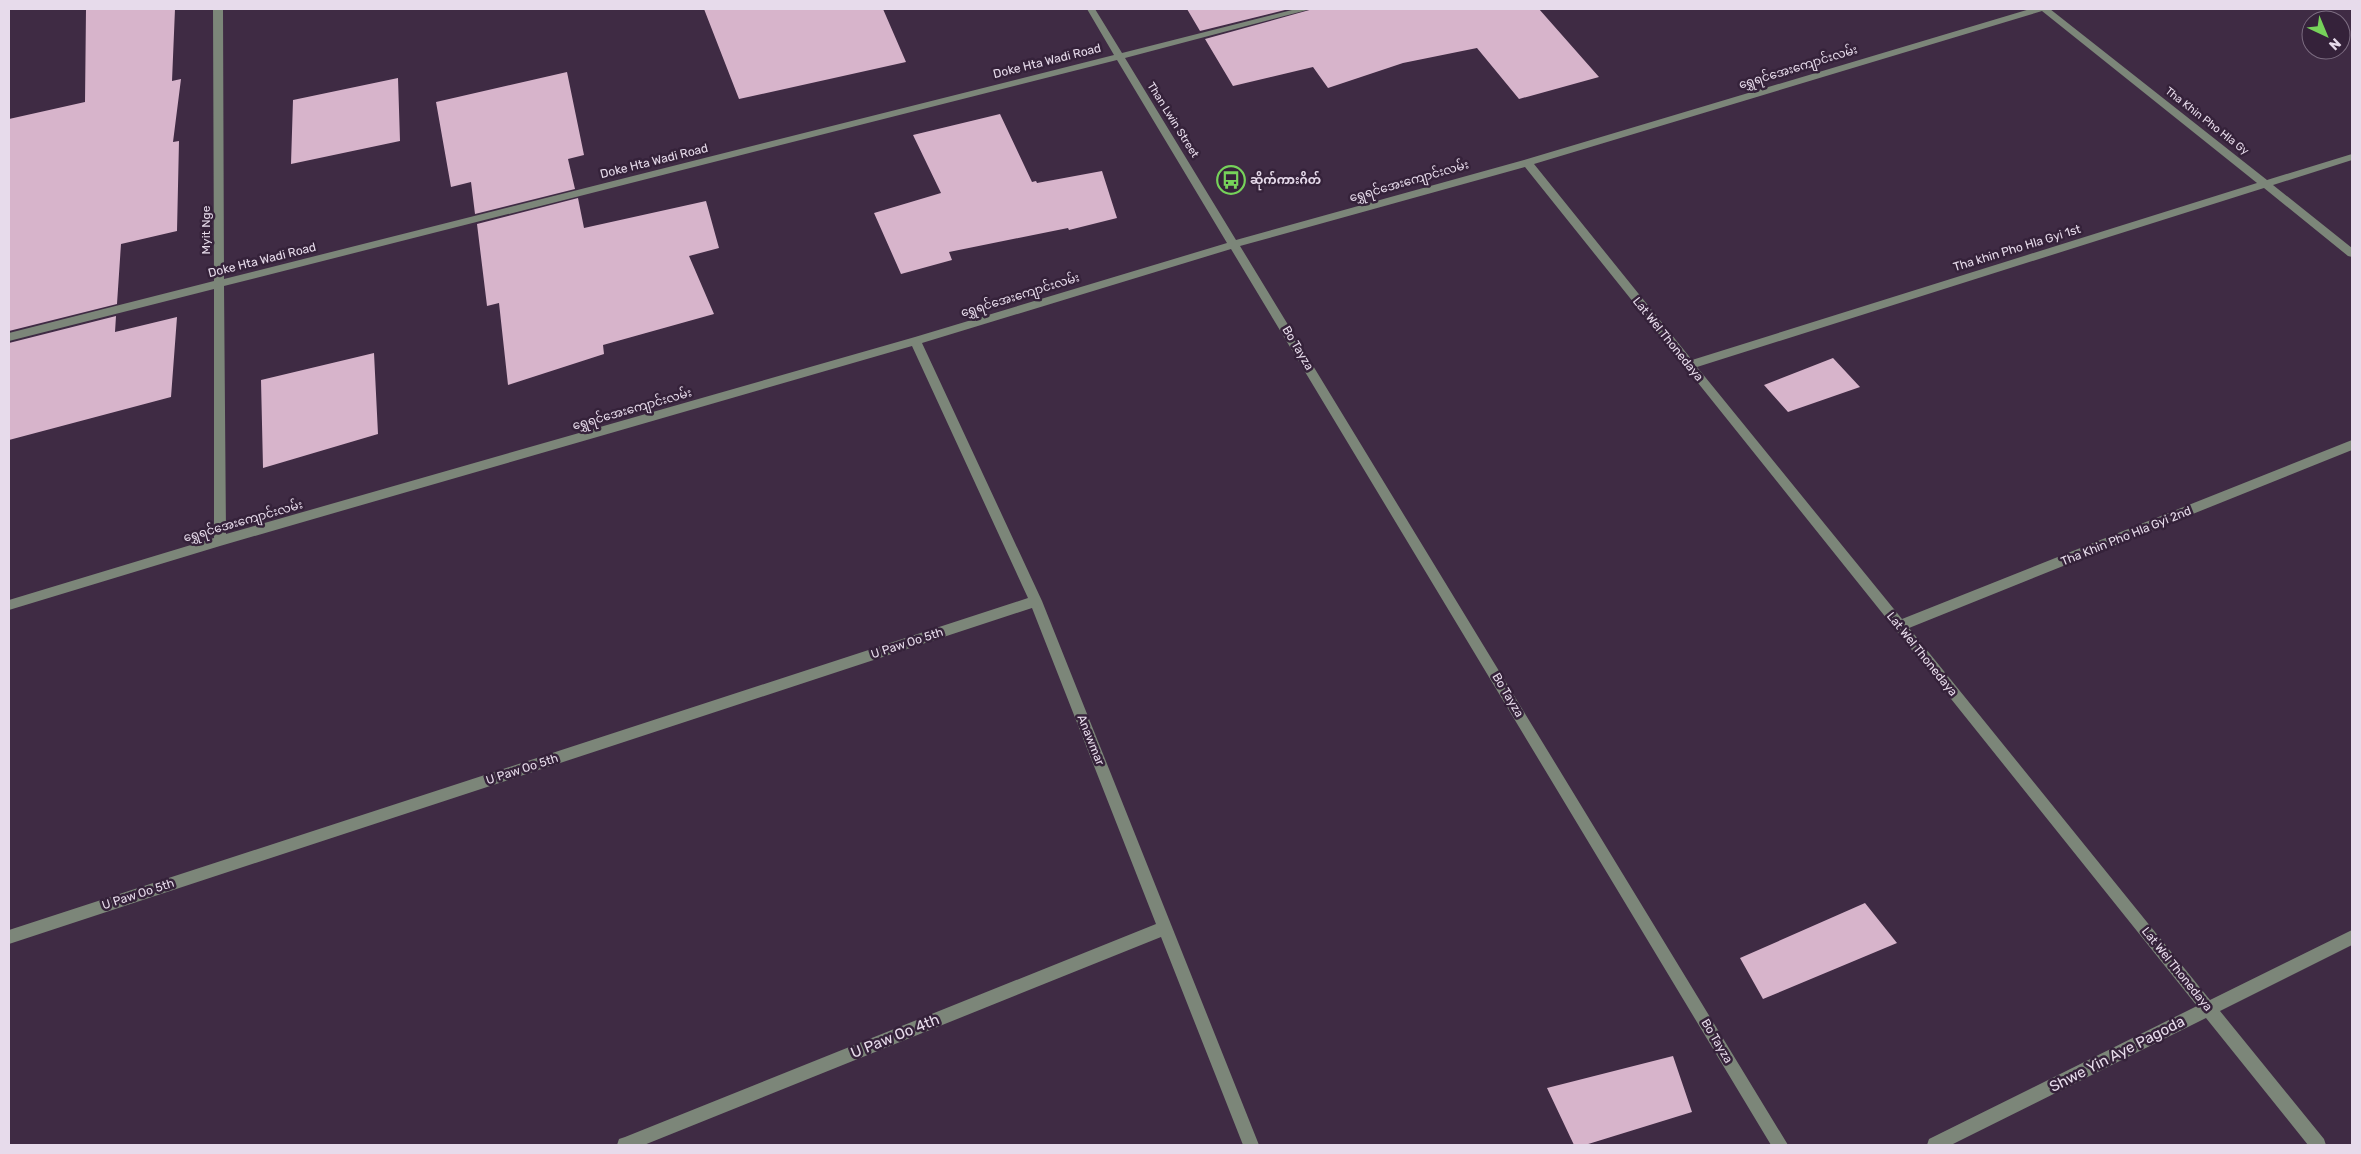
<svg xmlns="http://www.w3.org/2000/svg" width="2361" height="1154" font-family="Rubik,'Noto Sans Myanmar',sans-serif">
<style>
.building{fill:#d7b4cb}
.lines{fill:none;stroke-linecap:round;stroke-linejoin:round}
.minor{fill:#7c8679;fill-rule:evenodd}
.labels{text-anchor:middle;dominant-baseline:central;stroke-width:5;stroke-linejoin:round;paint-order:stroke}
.far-street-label{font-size:11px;fill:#e7dbeb;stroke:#35223a}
.street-label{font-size:12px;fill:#e7dbeb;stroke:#35223a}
.poi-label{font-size:12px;font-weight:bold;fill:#e7dbeb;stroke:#35223a;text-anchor:start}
.near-street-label{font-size:15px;fill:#e7dbeb;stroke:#35223a}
</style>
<rect width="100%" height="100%" fill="#3f2b44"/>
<path class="building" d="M 86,9 L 175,9 L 172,81 L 181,79 L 173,142 L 179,141 L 177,231 L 121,244 L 117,304 L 9,331 L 9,119 L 85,102 Z
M 704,9 L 883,9 L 906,62 L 739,99 Z
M 1187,9 L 1289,9 L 1200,31 Z
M 1313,9 L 1539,9 L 1599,77 L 1519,99 L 1477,48 L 1403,63 L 1328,88 L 1313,67 L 1233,86 L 1205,39 Z
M 567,72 L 584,155 L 568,159 L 575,189 L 475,214 L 471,182 L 451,187 L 436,102 Z
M 398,78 L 400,141 L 291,164 L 293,100 Z
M 1000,114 L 1032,182 L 1036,181 L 1037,183 L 1102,171 L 1117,218 L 1069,230 L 1068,228 L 949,252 L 952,260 L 901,274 L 874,213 L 941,193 L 913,135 Z
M 578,198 L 584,228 L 706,201 L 719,248 L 689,256 L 714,314 L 603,345 L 604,354 L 508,385 L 499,303 L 487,306 L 477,224 Z
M 116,316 L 115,332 L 177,317 L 171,397 L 9,440 L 9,343 Z
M 374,353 L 378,434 L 263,468 L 261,380 Z
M 1833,358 L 1860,387 L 1788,412 L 1764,385 Z
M 1865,903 L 1897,943 L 1763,999 L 1740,958 Z
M 1673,1056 L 1692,1112 L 1585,1145 L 1574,1145 L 1547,1088 Z"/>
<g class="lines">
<path class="minor" d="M 213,9 L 223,9 L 224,279 L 1114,55 L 1087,9 L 1095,9 L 1122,53 L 1296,9 L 1311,9 L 1125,58 L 1236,240 L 1524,160 L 2030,9 L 2050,9 L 2267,180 L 2352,154 L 2352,160 L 2273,185 L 2352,248 L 2352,257 L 2348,256 L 2264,188 L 1697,367 L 1902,619 L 2352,440 L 2352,450 L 1909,628 L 2210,1000 L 2352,930 L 2352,945 L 2220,1011 L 2324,1139 L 2326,1145 L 2308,1145 L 2206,1018 L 1951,1145 L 1927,1145 L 1929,1139 L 2197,1006 L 1525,167 L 1240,246 L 1788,1145 L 1771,1145 L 1231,249 L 922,343 L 1042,601 L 1259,1145 L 1243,1145 L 1161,937 L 644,1145 L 617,1145 L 619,1139 L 625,1137 L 1156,924 L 1032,608 L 9,944 L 9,930 L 1028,598 L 912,346 L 220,546 L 9,610 L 9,600 L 214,538 L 214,289 L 9,341 L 9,333 L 214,281 ZM 2042,11 L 2257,183 L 1692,360 L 1534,164 ZM 1117,60 L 1227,243 L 915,337 L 226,534 L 224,286 Z"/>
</g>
<defs>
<symbol id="bus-ring" viewBox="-11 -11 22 22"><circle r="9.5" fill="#35223a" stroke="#76d25a" stroke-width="1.5"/><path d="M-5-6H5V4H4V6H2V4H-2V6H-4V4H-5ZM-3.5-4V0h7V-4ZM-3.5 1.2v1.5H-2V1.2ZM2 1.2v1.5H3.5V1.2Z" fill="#76d25a"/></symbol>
</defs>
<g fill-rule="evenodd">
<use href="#bus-ring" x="1215" y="164" width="32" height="32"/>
</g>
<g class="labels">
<g class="far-street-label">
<text transform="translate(1173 120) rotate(58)">Than Lwin Street</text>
<text transform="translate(2207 121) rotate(38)">Tha Khin Pho Hla Gy</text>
</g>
<g class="street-label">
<text transform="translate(1047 61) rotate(-14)">Doke Hta Wadi Road</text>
<text transform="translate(1798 67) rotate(-17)">ရွှေရင်အေးကျောင်းလမ်း</text>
<text transform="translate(654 161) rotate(-14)">Doke Hta Wadi Road</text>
<text transform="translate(1409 181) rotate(-16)">ရွှေရင်အေးကျောင်းလမ်း</text>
<text transform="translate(206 230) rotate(-90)">Myit Nge</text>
<text transform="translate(2017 248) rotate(-17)">Tha khin Pho Hla Gyi 1st</text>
<text transform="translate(262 260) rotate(-14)">Doke Hta Wadi Road</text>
<text transform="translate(1020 295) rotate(-17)">ရွှေရင်အေးကျောင်းလမ်း</text>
<text transform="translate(1668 339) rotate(51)">Lat Wel Thonedaya</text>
<text transform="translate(1298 348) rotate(59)">Bo Tayza</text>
<text transform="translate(632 409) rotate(-16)">ရွှေရင်အေးကျောင်းလမ်း</text>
<text transform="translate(243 521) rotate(-16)">ရွှေရင်အေးကျောင်းလမ်း</text>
<text transform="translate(2126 536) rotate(-22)">Tha Khin Pho Hla Gyi 2nd</text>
<text transform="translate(907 643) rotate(-18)">U Paw Oo 5th</text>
<text transform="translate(1922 654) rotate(51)">Lat Wel Thonedaya</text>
<text transform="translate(1508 695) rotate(59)">Bo Tayza</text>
<text transform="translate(1091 740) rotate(68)">Anawmar</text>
<text transform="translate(522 769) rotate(-18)">U Paw Oo 5th</text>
<text transform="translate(138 894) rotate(-18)">U Paw Oo 5th</text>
<text transform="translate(2177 969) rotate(51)">Lat Wel Thonedaya</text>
<text transform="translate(1717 1041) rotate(59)">Bo Tayza</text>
</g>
<g class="poi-label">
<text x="1250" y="180">ဆိုက်ကားဂိတ်</text>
</g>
<g class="near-street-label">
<text transform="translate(895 1036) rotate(-22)">U Paw Oo 4th</text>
<text transform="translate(2117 1054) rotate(-27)">Shwe Yin Aye Pagoda</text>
</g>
</g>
<rect width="2361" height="1154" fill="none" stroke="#e7dbeb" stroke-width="20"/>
<g transform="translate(2326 35) rotate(136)"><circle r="24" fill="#35223a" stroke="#7c6c81"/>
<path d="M0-4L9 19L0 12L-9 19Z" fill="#76d25a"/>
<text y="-8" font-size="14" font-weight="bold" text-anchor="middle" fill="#e7dbeb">N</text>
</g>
</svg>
